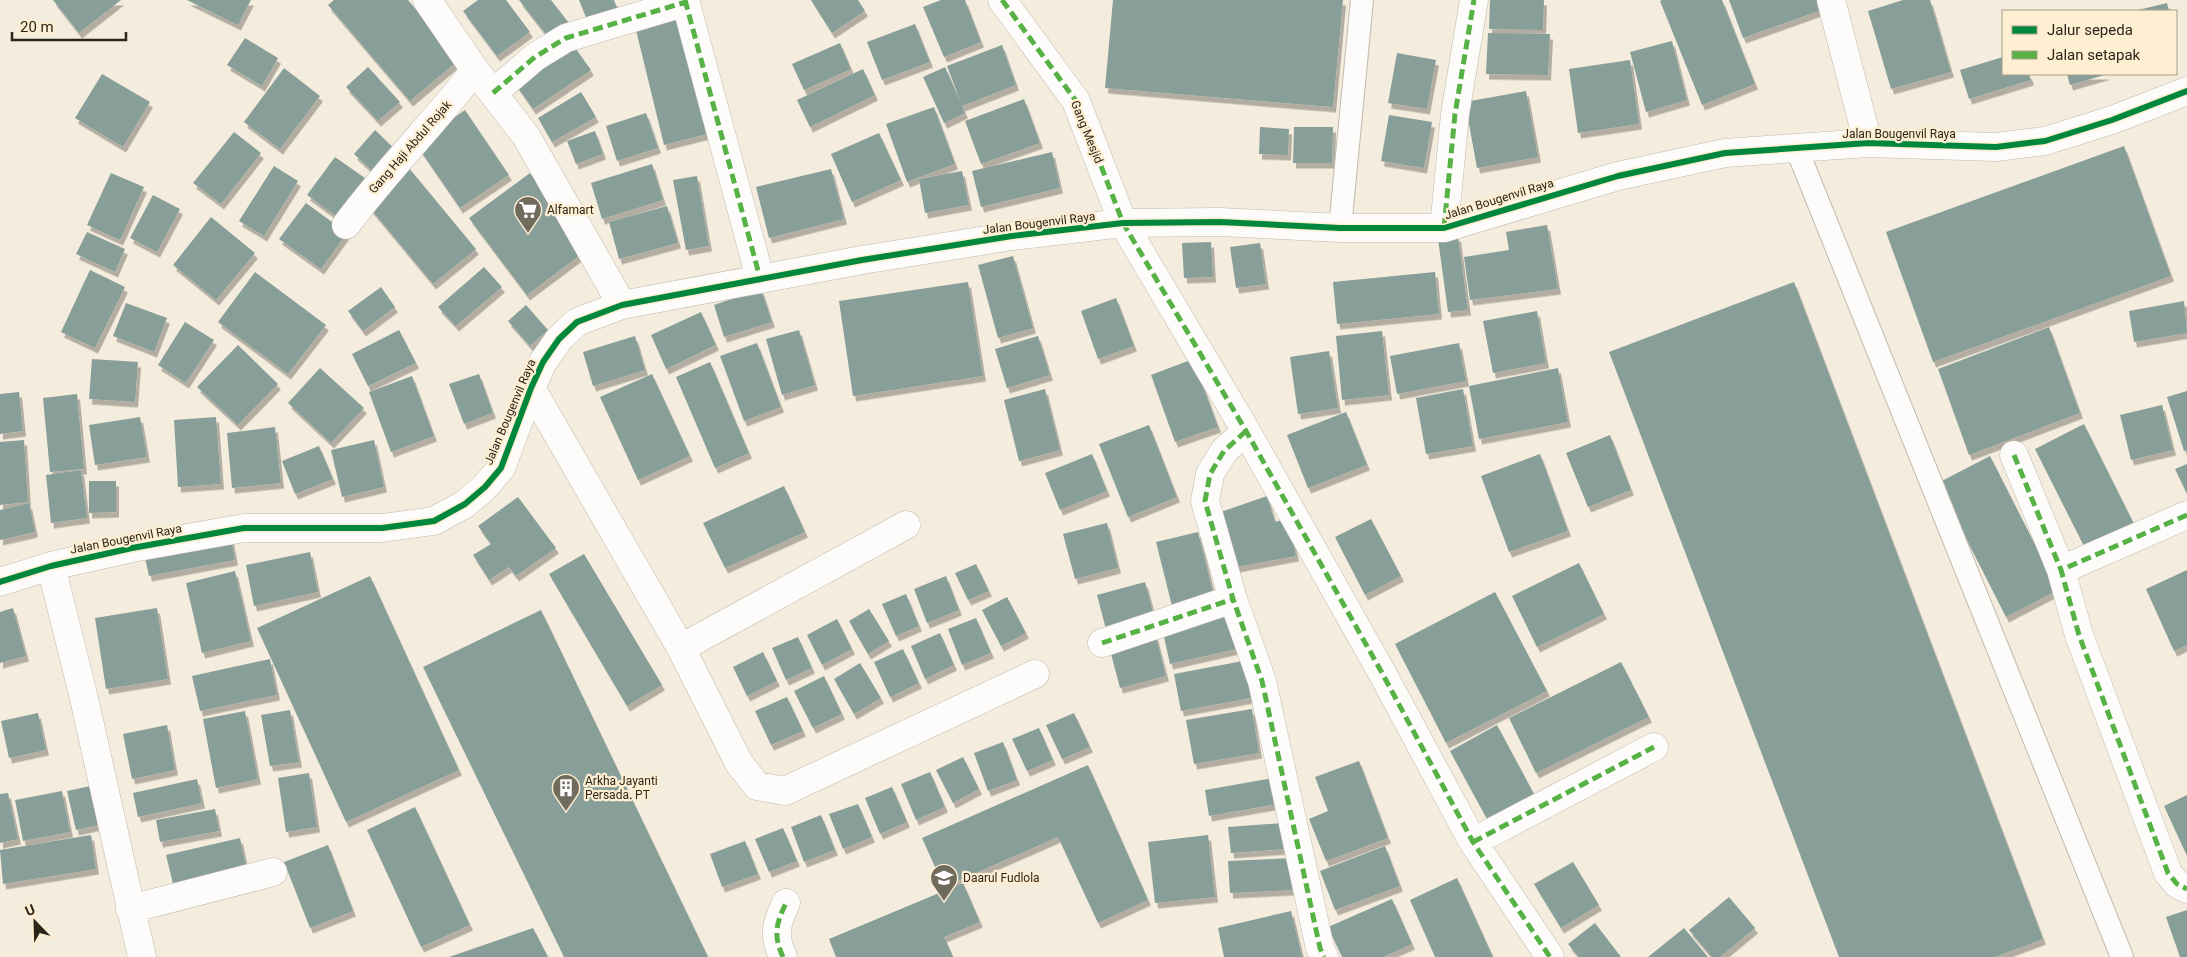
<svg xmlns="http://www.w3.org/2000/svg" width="2187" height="957" font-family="Roboto,sans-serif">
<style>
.building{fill:#889e99;filter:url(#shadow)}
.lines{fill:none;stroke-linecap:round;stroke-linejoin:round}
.service-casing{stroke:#c1baae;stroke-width:24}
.minor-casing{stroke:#c1baae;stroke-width:29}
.service{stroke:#fdfcfa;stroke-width:22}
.minor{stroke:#fdfcfa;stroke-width:28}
.quiet{stroke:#56b245;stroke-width:5;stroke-dasharray:10 5;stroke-linecap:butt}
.cycleway-casing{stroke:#ffefd2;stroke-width:9}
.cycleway{stroke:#00873e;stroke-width:6}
.labels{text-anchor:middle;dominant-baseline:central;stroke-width:4.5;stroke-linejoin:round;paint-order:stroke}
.street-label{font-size:12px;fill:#2b251a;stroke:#ffefd2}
.poi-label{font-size:12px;fill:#2b251a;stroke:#ffefd2;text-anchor:start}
</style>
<defs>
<filter id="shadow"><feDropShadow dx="3" dy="5.5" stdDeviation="0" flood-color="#0004"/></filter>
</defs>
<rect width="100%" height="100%" fill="#f4ecdc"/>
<path class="building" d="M 53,0 L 121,0 L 79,33 Z
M 187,0 L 251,0 L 238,25 Z
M 334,0 L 408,0 L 459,60 L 410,101 L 328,5 Z
M 478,0 L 506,0 L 530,32 L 497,56 L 463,11 Z
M 519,0 L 551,0 L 572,27 L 552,42 Z
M 579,0 L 614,0 L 619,13 L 589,25 Z
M 811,0 L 858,0 L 865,11 L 832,33 Z
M 941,0 L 965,0 L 981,42 L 944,57 L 923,7 Z
M 1113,0 L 1343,0 L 1333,107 L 1105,88 Z
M 1490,0 L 1544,0 L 1543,30 L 1489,29 Z
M 1662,0 L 1722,0 L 1755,84 L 1702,105 L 1660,1 Z
M 1729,0 L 1824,0 L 1827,8 L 1743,38 Z
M 1903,0 L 1930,0 L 1951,72 L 1891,89 L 1868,11 Z
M 2167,3 L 2169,11 L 2134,11 Z
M 676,15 L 707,134 L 664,145 L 635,26 Z
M 915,24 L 930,62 L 882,80 L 867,42 Z
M 1488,33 L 1550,34 L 1548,75 L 1486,74 Z
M 245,38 L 278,58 L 262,86 L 227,65 Z
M 1672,41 L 1687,100 L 1646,112 L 1630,52 Z
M 571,42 L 591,70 L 533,109 L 514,82 Z
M 840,43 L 851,69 L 804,90 L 792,64 Z
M 1002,45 L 1016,85 L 962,106 L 965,113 L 944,123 L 923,77 L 945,67 L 961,103 L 947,66 Z
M 1397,53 L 1436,60 L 1427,109 L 1388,103 Z
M 2003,57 L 2003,74 L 2029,74 L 2031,80 L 1969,99 L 1960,70 Z
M 1630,60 L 1639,124 L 1578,133 L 1569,69 Z
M 368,67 L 400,102 L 378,121 L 346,87 Z
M 284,68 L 320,96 L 280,149 L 244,122 Z
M 863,69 L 875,95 L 810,127 L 797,100 Z
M 102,74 L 150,102 L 123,147 L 75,118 Z
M 2067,74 L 2108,74 L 2070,85 Z
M 1526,91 L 1538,157 L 1477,168 L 1465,102 Z
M 581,92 L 596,117 L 552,142 L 538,118 Z
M 1024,99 L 1040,143 L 981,164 L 965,121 Z
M 934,107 L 955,164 L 907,182 L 886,124 Z
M 465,110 L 509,175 L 460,208 L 416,144 Z
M 646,113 L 658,148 L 617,161 L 606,126 Z
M 1389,115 L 1432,122 L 1424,168 L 1381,161 Z
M 1260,127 L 1289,129 L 1288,155 L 1259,154 Z
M 1294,127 L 1333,127 L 1332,163 L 1293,163 Z
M 375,130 L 400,154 L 379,177 L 354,154 Z
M 595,131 L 603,154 L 576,164 L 567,141 Z
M 234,132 L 261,153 L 221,204 L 193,183 Z
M 879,133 L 901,180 L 852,202 L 831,154 Z
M 2124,146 L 2171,276 L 1933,362 L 1886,232 Z
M 1052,152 L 1060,188 L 981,207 L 972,171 Z
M 335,157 L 372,183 L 344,222 L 307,195 Z
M 652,164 L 663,200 L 602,219 L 591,183 Z
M 274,166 L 298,181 L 264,236 L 239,221 Z
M 409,168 L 476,249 L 433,284 L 365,202 Z
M 831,169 L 844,219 L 769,238 L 756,187 Z
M 962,171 L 969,205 L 925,213 L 919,179 Z
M 111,173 L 144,187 L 120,240 L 87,225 Z
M 530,173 L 587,250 L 527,295 L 469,218 Z
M 697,176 L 709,246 L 686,250 L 673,180 Z
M 153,195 L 180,209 L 157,252 L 130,238 Z
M 306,203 L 347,233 L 321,269 L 279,239 Z
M 667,206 L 678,243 L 619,259 L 609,222 Z
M 211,217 L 255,253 L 216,300 L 173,265 Z
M 1547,225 L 1558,289 L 1470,300 L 1464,257 L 1509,250 L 1506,232 Z
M 87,232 L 125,249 L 115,272 L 76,254 Z
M 1458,236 L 1468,310 L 1448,312 L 1438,239 Z
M 1211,242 L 1213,277 L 1184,278 L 1182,243 Z
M 1260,243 L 1266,284 L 1236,288 L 1230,247 Z
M 1013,256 L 1033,328 L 998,338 L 978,265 Z
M 484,267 L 502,287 L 456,326 L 438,307 Z
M 90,270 L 125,287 L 95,348 L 61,332 Z
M 255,272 L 326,325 L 288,374 L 218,322 Z
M 1435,272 L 1439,314 L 1337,324 L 1333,282 Z
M 968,282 L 983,376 L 853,396 L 839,301 Z
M 1794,282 L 2043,939 L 1995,957 L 1839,957 L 1609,352 Z
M 381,287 L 395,307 L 363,331 L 348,311 Z
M 761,289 L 772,322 L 724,337 L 714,305 Z
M 1116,298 L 1134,346 L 1098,359 L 1081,311 Z
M 2184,301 L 2187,333 L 2134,342 L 2129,311 Z
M 126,303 L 167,318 L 154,352 L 113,336 Z
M 526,305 L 548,330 L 530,346 L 508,321 Z
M 1537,311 L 1546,363 L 1493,373 L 1483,321 Z
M 701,312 L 716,345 L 666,369 L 651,335 Z
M 185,322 L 214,340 L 186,383 L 158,365 Z
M 2049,327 L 2080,413 L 1969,455 L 1938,369 Z
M 399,330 L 416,363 L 368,386 L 352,354 Z
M 799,330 L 815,385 L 782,395 L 766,339 Z
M 1382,331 L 1389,395 L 1342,400 L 1336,336 Z
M 635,336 L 645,370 L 593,386 L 583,352 Z
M 1038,336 L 1050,375 L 1007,388 L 995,349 Z
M 757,343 L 781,407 L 744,421 L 720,356 Z
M 1459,343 L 1466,381 L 1397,394 L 1390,356 Z
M 238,345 L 278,384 L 238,425 L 197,387 Z
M 1329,351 L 1338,408 L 1298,414 L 1290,357 Z
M 92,359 L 138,362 L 135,402 L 89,399 Z
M 1193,359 L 1218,427 L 1175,442 L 1151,375 Z
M 710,362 L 749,453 L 715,468 L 676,377 Z
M 320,368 L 364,408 L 331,443 L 288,403 Z
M 1558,368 L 1568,422 L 1479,439 L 1469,386 Z
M 479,374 L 493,413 L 464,424 L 449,384 Z
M 652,374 L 690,456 L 638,480 L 600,397 Z
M 412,376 L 434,436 L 391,452 L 369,392 Z
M 1045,389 L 1060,450 L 1019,461 L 1004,400 Z
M 1463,389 L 1473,446 L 1426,454 L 1416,398 Z
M 2187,391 L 2187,450 L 2184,451 L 2167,397 Z
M 19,392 L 23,431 L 0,434 L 0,394 Z
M 77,394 L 84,469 L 50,472 L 43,398 Z
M 2162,405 L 2173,450 L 2131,460 L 2120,415 Z
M 1346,412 L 1367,465 L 1308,488 L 1287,435 Z
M 140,417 L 147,457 L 95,465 L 89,425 Z
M 216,417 L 221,484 L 178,487 L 174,420 Z
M 2084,424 L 2137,530 L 2088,554 L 2035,449 Z
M 1149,425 L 1177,497 L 1128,517 L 1099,444 Z
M 275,427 L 281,483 L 232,488 L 227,433 Z
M 1610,435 L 1631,490 L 1588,507 L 1566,453 Z
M 24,440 L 28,502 L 0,505 L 0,442 Z
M 374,440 L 384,487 L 342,497 L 331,450 Z
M 319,446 L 333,479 L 295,494 L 282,461 Z
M 1092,454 L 1107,491 L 1060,510 L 1045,473 Z
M 1540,454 L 1568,531 L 1509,552 L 1481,476 Z
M 1990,456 L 2058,590 L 2006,617 L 1938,483 Z
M 2187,464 L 2187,494 L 2175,469 Z
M 81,470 L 87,518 L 51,523 L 46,475 Z
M 89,481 L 116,481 L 116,512 L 89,513 Z
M 784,486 L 805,532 L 725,568 L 703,523 Z
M 1267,496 L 1275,522 L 1288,518 L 1296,556 L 1231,568 L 1218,513 Z
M 518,497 L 556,548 L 516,576 L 509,567 L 489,580 L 473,555 L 491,544 L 478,526 Z
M 29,503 L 35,532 L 0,540 L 0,510 Z
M 1371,519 L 1401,576 L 1365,595 L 1335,537 Z
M 1107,523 L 1118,568 L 1075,579 L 1063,534 Z
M 1198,532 L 1214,596 L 1172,606 L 1156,542 Z
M 230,533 L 235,560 L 149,576 L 143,549 Z
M 310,552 L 318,592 L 254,606 L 246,565 Z
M 584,554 L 662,685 L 627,706 L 549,574 Z
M 1579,563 L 1604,614 L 1537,647 L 1512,596 Z
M 976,564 L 989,591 L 968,600 L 955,573 Z
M 2187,570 L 2187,645 L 2174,651 L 2146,589 Z
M 235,571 L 251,641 L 202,653 L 186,583 Z
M 370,576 L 459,770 L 346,822 L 257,628 Z
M 946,576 L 959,610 L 927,623 L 914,589 Z
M 1145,582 L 1155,620 L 1107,633 L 1097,595 Z
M 1495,592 L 1547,691 L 1446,743 L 1395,644 Z
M 906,594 L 919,626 L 896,636 L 882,604 Z
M 1007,597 L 1026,633 L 1001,646 L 982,610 Z
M 13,608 L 26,656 L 0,663 L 0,612 Z
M 157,608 L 168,679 L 106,689 L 95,618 Z
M 1232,608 L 1241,648 L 1170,664 L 1161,623 Z
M 869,609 L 889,641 L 868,654 L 849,621 Z
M 541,610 L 708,957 L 564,957 L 423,667 Z
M 976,618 L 991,653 L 962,665 L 948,629 Z
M 837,619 L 852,649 L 822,665 L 807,635 Z
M 1154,630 L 1166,676 L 1120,688 L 1108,642 Z
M 940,633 L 954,665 L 925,679 L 911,646 Z
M 798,637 L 812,668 L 786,680 L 772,648 Z
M 903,649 L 919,683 L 890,697 L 874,662 Z
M 763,652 L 777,681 L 747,696 L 733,667 Z
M 270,659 L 277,695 L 200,711 L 192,676 Z
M 1248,660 L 1256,697 L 1181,711 L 1174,674 Z
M 1621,662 L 1649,717 L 1536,773 L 1509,718 Z
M 860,663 L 881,698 L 854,714 L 834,679 Z
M 824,676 L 842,714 L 813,728 L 794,691 Z
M 787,697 L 803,731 L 771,745 L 755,711 Z
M 1252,709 L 1259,753 L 1194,764 L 1186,720 Z
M 290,710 L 299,762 L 270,766 L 261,715 Z
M 245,711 L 258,779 L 216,788 L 203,719 Z
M 38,713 L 46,750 L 9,758 L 1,721 Z
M 1074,713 L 1090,747 L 1062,759 L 1046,725 Z
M 167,725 L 175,770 L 132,779 L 123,734 Z
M 1497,725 L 1534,794 L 1487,819 L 1450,751 Z
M 1039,728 L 1053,760 L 1027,771 L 1012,739 Z
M 1003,742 L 1017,780 L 988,791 L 974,753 Z
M 963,757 L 979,789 L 953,803 L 936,770 Z
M 1359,761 L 1388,838 L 1326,861 L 1309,819 L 1328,811 L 1315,777 Z
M 1088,765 L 1148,900 L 1098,923 L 1058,837 L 944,887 L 922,838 Z
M 930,772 L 945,807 L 916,820 L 901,784 Z
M 309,773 L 317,827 L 286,832 L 278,778 Z
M 1273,778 L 1278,804 L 1209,816 L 1205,790 Z
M 197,779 L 202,803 L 138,817 L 133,793 Z
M 95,785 L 103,824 L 76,830 L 67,791 Z
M 892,787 L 907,822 L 880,834 L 865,798 Z
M 62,791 L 70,832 L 23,841 L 15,800 Z
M 8,793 L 18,839 L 0,843 L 0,794 Z
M 2187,795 L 2187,856 L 2164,806 Z
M 858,804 L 872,837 L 843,849 L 829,814 Z
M 415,807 L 470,925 L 421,947 L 367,830 Z
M 215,809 L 219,831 L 160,842 L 156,820 Z
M 821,815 L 835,850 L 804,862 L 791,827 Z
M 1284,823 L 1286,849 L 1231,853 L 1228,827 Z
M 783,828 L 797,861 L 769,872 L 755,839 Z
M 91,835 L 96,869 L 3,884 L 0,850 Z
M 1208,835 L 1215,897 L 1155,903 L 1148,842 Z
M 240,838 L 247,871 L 174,888 L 166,855 Z
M 745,841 L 758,874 L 722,887 L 710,854 Z
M 328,845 L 353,911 L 310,928 L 284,862 Z
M 1385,846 L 1400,886 L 1335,910 L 1320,871 Z
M 1292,858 L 1293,890 L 1230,893 L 1228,861 Z
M 1573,862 L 1599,905 L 1561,928 L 1534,884 Z
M 1457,878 L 1493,957 L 1435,957 L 1410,900 Z
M 963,883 L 980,922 L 944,937 L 953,957 L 836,957 L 829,939 Z
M 1729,897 L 1755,928 L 1720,957 L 1712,957 L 1689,930 Z
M 1392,899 L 1412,944 L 1383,957 L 1342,957 L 1328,927 Z
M 2187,910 L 2187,957 L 2180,957 L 2166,917 Z
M 1291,911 L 1302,957 L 1224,957 L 1218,928 Z
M 1595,923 L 1621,957 L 1579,957 L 1568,944 Z
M 533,928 L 548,957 L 449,957 Z
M 1684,928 L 1708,957 L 1648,957 Z"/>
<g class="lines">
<defs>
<path id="service" d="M 1796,147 L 2122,957
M 1340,228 L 1362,0"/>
<path id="minor" d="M 427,0 L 475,70 L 526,136 L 622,305
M 685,0 L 760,278
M 1002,0 L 1076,101 L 1123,223 L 1246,431 L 1381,671 L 1473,842 L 1550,957
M 1831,0 L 1868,143
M 493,93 L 535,57 L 566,38 L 686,2
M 346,225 C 386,171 434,123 475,70
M 1444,228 L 1455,114 L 1474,0
M 531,388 L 681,648 L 739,763 L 757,786 L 785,791 L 1035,674
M 1246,431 L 1224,451 L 1210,474 L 1205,501 L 1233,599 L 1262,681 L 1320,948 L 1324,957
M 2014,455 L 2061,570
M 2187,515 L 2061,570 L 2079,635 L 2168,873 L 2177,884 L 2187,889
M 51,566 L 83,694 L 142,957
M 0,582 L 51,566 L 132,548 L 244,528 L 382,528 L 434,521 L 465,504 L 485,487 L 501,468 L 531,388 L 543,362 L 559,339 L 577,322 L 622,305 L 862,260 L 1012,236 L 1123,223 L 1220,222 L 1340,228 L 1444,228 L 1618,176 L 1725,153 L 1868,143 L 1996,147 L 2045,141 L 2112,120 L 2187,91
M 1102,643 L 1233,599
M 681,648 L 906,525
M 1473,842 L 1654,747
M 130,909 L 273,872
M 783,957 C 773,935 776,924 786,903"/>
</defs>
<use href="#service" class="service-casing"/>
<use href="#minor" class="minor-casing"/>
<use href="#service" class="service"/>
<use href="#minor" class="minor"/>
<path class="quiet" d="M 685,0 L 760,278
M 1002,0 L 1076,101 L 1123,223 L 1246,431 L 1381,671 L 1473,842 L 1550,957
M 493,93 L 535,57 L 566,38 L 686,2
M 1444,228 L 1455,114 L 1474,0
M 1246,431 L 1224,451 L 1210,474 L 1205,501 L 1233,599 L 1262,681 L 1320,948 L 1324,957
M 2014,455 L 2061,570
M 2187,515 L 2061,570 L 2079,635 L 2168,873 L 2177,884 L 2187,889
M 1102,643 L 1233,599
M 1473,842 L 1654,747
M 783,957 C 773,935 776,924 786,903"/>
<defs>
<path id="cycleway" d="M 0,582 L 51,566 L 132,548 L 244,528 L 382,528 L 434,521 L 465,504 L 485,487 L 501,468 L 531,388 L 543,362 L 559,339 L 577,322 L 622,305 L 862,260 L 1012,236 L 1123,223 L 1220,222 L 1340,228 L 1444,228 L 1618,176 L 1725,153 L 1868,143 L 1996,147 L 2045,141 L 2112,120 L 2187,91"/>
</defs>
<use href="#cycleway" class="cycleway-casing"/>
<use href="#cycleway" class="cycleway"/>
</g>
<defs>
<symbol id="supermarket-pin" viewBox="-11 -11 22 30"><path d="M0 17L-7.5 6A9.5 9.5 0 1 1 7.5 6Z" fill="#716b5e" stroke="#ffefd2"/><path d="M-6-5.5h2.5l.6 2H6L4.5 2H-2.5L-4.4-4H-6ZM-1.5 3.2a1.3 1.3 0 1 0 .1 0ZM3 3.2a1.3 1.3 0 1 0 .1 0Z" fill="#fff"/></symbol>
<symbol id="building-pin" viewBox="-11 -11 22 30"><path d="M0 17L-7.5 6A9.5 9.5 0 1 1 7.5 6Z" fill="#716b5e" stroke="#ffefd2"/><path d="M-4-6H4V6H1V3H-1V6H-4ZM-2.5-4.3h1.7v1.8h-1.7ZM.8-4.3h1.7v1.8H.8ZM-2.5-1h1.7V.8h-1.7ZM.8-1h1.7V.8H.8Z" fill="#fff"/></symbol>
<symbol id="school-pin" viewBox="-11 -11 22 30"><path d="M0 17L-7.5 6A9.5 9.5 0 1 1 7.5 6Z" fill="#716b5e" stroke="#ffefd2"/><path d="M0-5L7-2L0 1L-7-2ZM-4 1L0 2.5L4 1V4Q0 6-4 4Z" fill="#fff"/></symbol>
</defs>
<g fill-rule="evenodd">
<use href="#supermarket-pin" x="512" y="194" width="32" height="43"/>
<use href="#building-pin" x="550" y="772" width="32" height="43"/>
<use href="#school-pin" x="928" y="862" width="32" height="43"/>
</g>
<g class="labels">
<g class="street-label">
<text transform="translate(1087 132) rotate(68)">Gang Mesjid</text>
<text x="1899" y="134">Jalan Bougenvil Raya</text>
<text transform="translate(410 147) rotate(-49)">Gang Haji Abdul Rojak</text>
<text transform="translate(1499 199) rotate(-17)">Jalan Bougenvil Raya</text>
<text transform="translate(1039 223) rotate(-7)">Jalan Bougenvil Raya</text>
<text transform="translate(510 412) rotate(-67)">Jalan Bougenvil Raya</text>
<text transform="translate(126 539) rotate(-11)">Jalan Bougenvil Raya</text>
</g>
<g class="poi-label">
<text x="547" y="210">Alfamart</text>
<text x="585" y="781">Arkha Jayanti<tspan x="585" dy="14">Persada. PT</tspan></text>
<text x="963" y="878">Daarul Fudlola</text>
</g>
</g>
<rect x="2002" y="10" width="175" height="65" fill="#ffefd2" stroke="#aa9e88"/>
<rect x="2012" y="26" width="25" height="8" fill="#00873e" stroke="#aa9e88"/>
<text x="2047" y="35" font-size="15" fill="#2b251a">Jalur sepeda</text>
<rect x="2012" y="51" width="25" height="8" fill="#56b245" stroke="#aa9e88"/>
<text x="2047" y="60" font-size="15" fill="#2b251a">Jalan setapak</text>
<g transform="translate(35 922) rotate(337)" stroke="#ffefd2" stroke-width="4" paint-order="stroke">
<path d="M0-4L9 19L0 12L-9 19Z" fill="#2b251a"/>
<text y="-8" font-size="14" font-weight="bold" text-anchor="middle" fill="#2b251a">U</text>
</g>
<path d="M12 32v8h114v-8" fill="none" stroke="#2b251a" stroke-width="2.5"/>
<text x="20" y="32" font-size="15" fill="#2b251a" stroke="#ffefd2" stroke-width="4" paint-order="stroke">20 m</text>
</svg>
